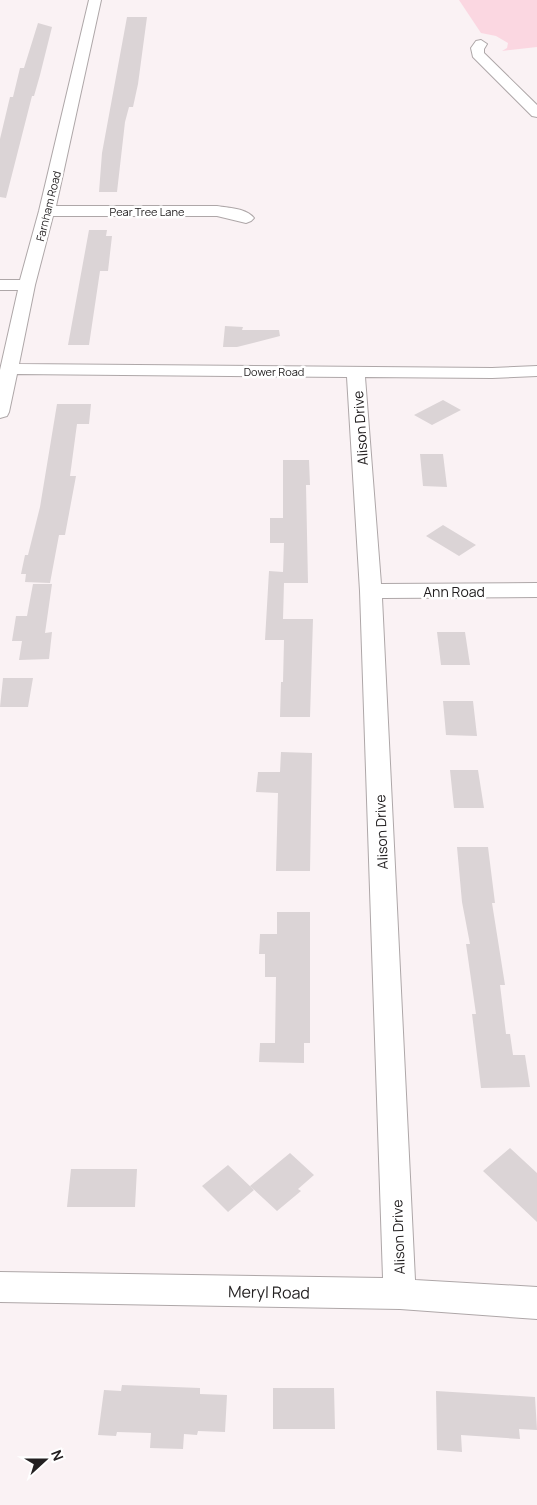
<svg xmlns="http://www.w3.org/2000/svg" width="537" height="1505" font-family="Manrope,sans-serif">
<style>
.green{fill:#fbd7e1}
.building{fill:#dbd4d6}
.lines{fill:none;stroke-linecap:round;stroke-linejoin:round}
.minor-casing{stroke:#aea7a8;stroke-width:2}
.minor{fill:#fff;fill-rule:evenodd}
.labels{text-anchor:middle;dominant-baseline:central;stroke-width:5;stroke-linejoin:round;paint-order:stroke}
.far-street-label{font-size:11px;fill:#232021;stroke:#fff}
.street-label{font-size:14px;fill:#232021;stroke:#fff}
.near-street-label{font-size:16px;fill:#232021;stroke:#fff}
</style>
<rect width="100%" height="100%" fill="#faf2f4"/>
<path class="green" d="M 459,0 L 537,0 L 537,47 L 502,51 L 507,48 L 508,43 L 496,36 L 481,33 Z"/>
<path class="building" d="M 127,17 L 147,17 L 138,84 L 133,107 L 129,107 L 125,122 L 117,192 L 99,192 L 102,153 Z
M 38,23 L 52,27 L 40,75 L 34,96 L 32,96 L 6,198 L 0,197 L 0,139 L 10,97 L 13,97 L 20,68 L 24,68 Z
M 89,230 L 107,230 L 106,236 L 112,236 L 108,271 L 100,271 L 89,345 L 68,345 Z
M 225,326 L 243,327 L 242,330 L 279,330 L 280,336 L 237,347 L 223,347 Z
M 443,400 L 461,410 L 432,425 L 414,415 Z
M 57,404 L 91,404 L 89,424 L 77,424 L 70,476 L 76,476 L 65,535 L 59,535 L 50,583 L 25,582 L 26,574 L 21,574 L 25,555 L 28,555 L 40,507 Z
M 420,454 L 443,454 L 447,487 L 423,486 Z
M 283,460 L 309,460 L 310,485 L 306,485 L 308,583 L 284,583 L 283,619 L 313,619 L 310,717 L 280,717 L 281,682 L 283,682 L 284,640 L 265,640 L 269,571 L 283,572 L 284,543 L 270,543 L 270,518 L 283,518 Z
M 443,525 L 476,545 L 459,556 L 426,536 Z
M 33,584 L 52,584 L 45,633 L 52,632 L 49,659 L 19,660 L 22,641 L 12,641 L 16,616 L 27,616 Z
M 437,632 L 465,632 L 470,665 L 441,665 Z
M 3,678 L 33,678 L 28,707 L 0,707 Z
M 443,701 L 473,701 L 477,736 L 446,735 Z
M 281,752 L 312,753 L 310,871 L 276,871 L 278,793 L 256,792 L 258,772 L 280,772 Z
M 450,770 L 478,770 L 484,808 L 454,808 Z
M 457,847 L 488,847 L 495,903 L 492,903 L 505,985 L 500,985 L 506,1034 L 510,1034 L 513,1055 L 525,1055 L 530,1087 L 481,1088 L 472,1014 L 476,1014 L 466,944 L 470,944 L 462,902 Z
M 277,912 L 310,912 L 310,1043 L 304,1043 L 304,1063 L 259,1062 L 260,1043 L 275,1043 L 276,977 L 265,977 L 265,954 L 259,954 L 260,934 L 277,934 Z
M 510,1148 L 537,1173 L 537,1222 L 483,1171 Z
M 290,1153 L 314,1175 L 298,1189 L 301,1191 L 277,1211 L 250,1186 Z
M 228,1165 L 254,1190 L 228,1212 L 202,1186 Z
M 71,1169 L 137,1169 L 135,1207 L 67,1207 Z
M 122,1385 L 200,1388 L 200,1394 L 227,1395 L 225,1432 L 198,1431 L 197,1435 L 184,1434 L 183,1449 L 150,1448 L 151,1433 L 117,1432 L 116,1436 L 98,1435 L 104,1390 L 121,1391 Z
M 273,1388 L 334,1388 L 335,1429 L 273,1429 Z
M 436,1391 L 535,1397 L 537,1430 L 519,1429 L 520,1439 L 461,1435 L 462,1452 L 437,1450 Z"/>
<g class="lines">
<defs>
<path id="minor" d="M 89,0 L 101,0 L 56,206 L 217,206 C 228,208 246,208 254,218 L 251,221 L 246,223 L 217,216 L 53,216 L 35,285 L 19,364 L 492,368 L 537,366 L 537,376 L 492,378 L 365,377 L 381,584 L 537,583 L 537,597 L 382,598 L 415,1280 L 537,1287 L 537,1319 L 400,1309 L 0,1302 L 0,1272 L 383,1278 L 360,591 L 347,377 L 17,374 L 9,412 L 7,416 L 0,418 L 0,370 L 18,290 L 0,290 L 0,280 L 20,280 L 39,211 Z
M 481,40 L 487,44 L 484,49 L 484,53 L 537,105 L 537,117 L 532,116 L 473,57 L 471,48 L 476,41 Z"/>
</defs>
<use href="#minor" class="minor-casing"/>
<use href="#minor" class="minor"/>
</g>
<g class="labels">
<g class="far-street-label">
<text transform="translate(48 206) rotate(-76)">Farnham Road</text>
<text x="147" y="211">Pear Tree Lane</text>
<text x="274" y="371">Dower Road</text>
</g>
<g class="street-label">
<text transform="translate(360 428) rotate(-94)">Alison Drive</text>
<text x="454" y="591">Ann Road</text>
<text transform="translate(381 832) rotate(-92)">Alison Drive</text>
<text transform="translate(398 1237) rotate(-92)">Alison Drive</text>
</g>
<g class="near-street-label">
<text transform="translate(269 1292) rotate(1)">Meryl Road</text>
</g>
</g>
<g transform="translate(45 1460) rotate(69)" stroke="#ffffff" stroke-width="4" paint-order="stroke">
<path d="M0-4L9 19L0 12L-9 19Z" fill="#232021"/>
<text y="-8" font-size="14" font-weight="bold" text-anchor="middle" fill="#232021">N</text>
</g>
</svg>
